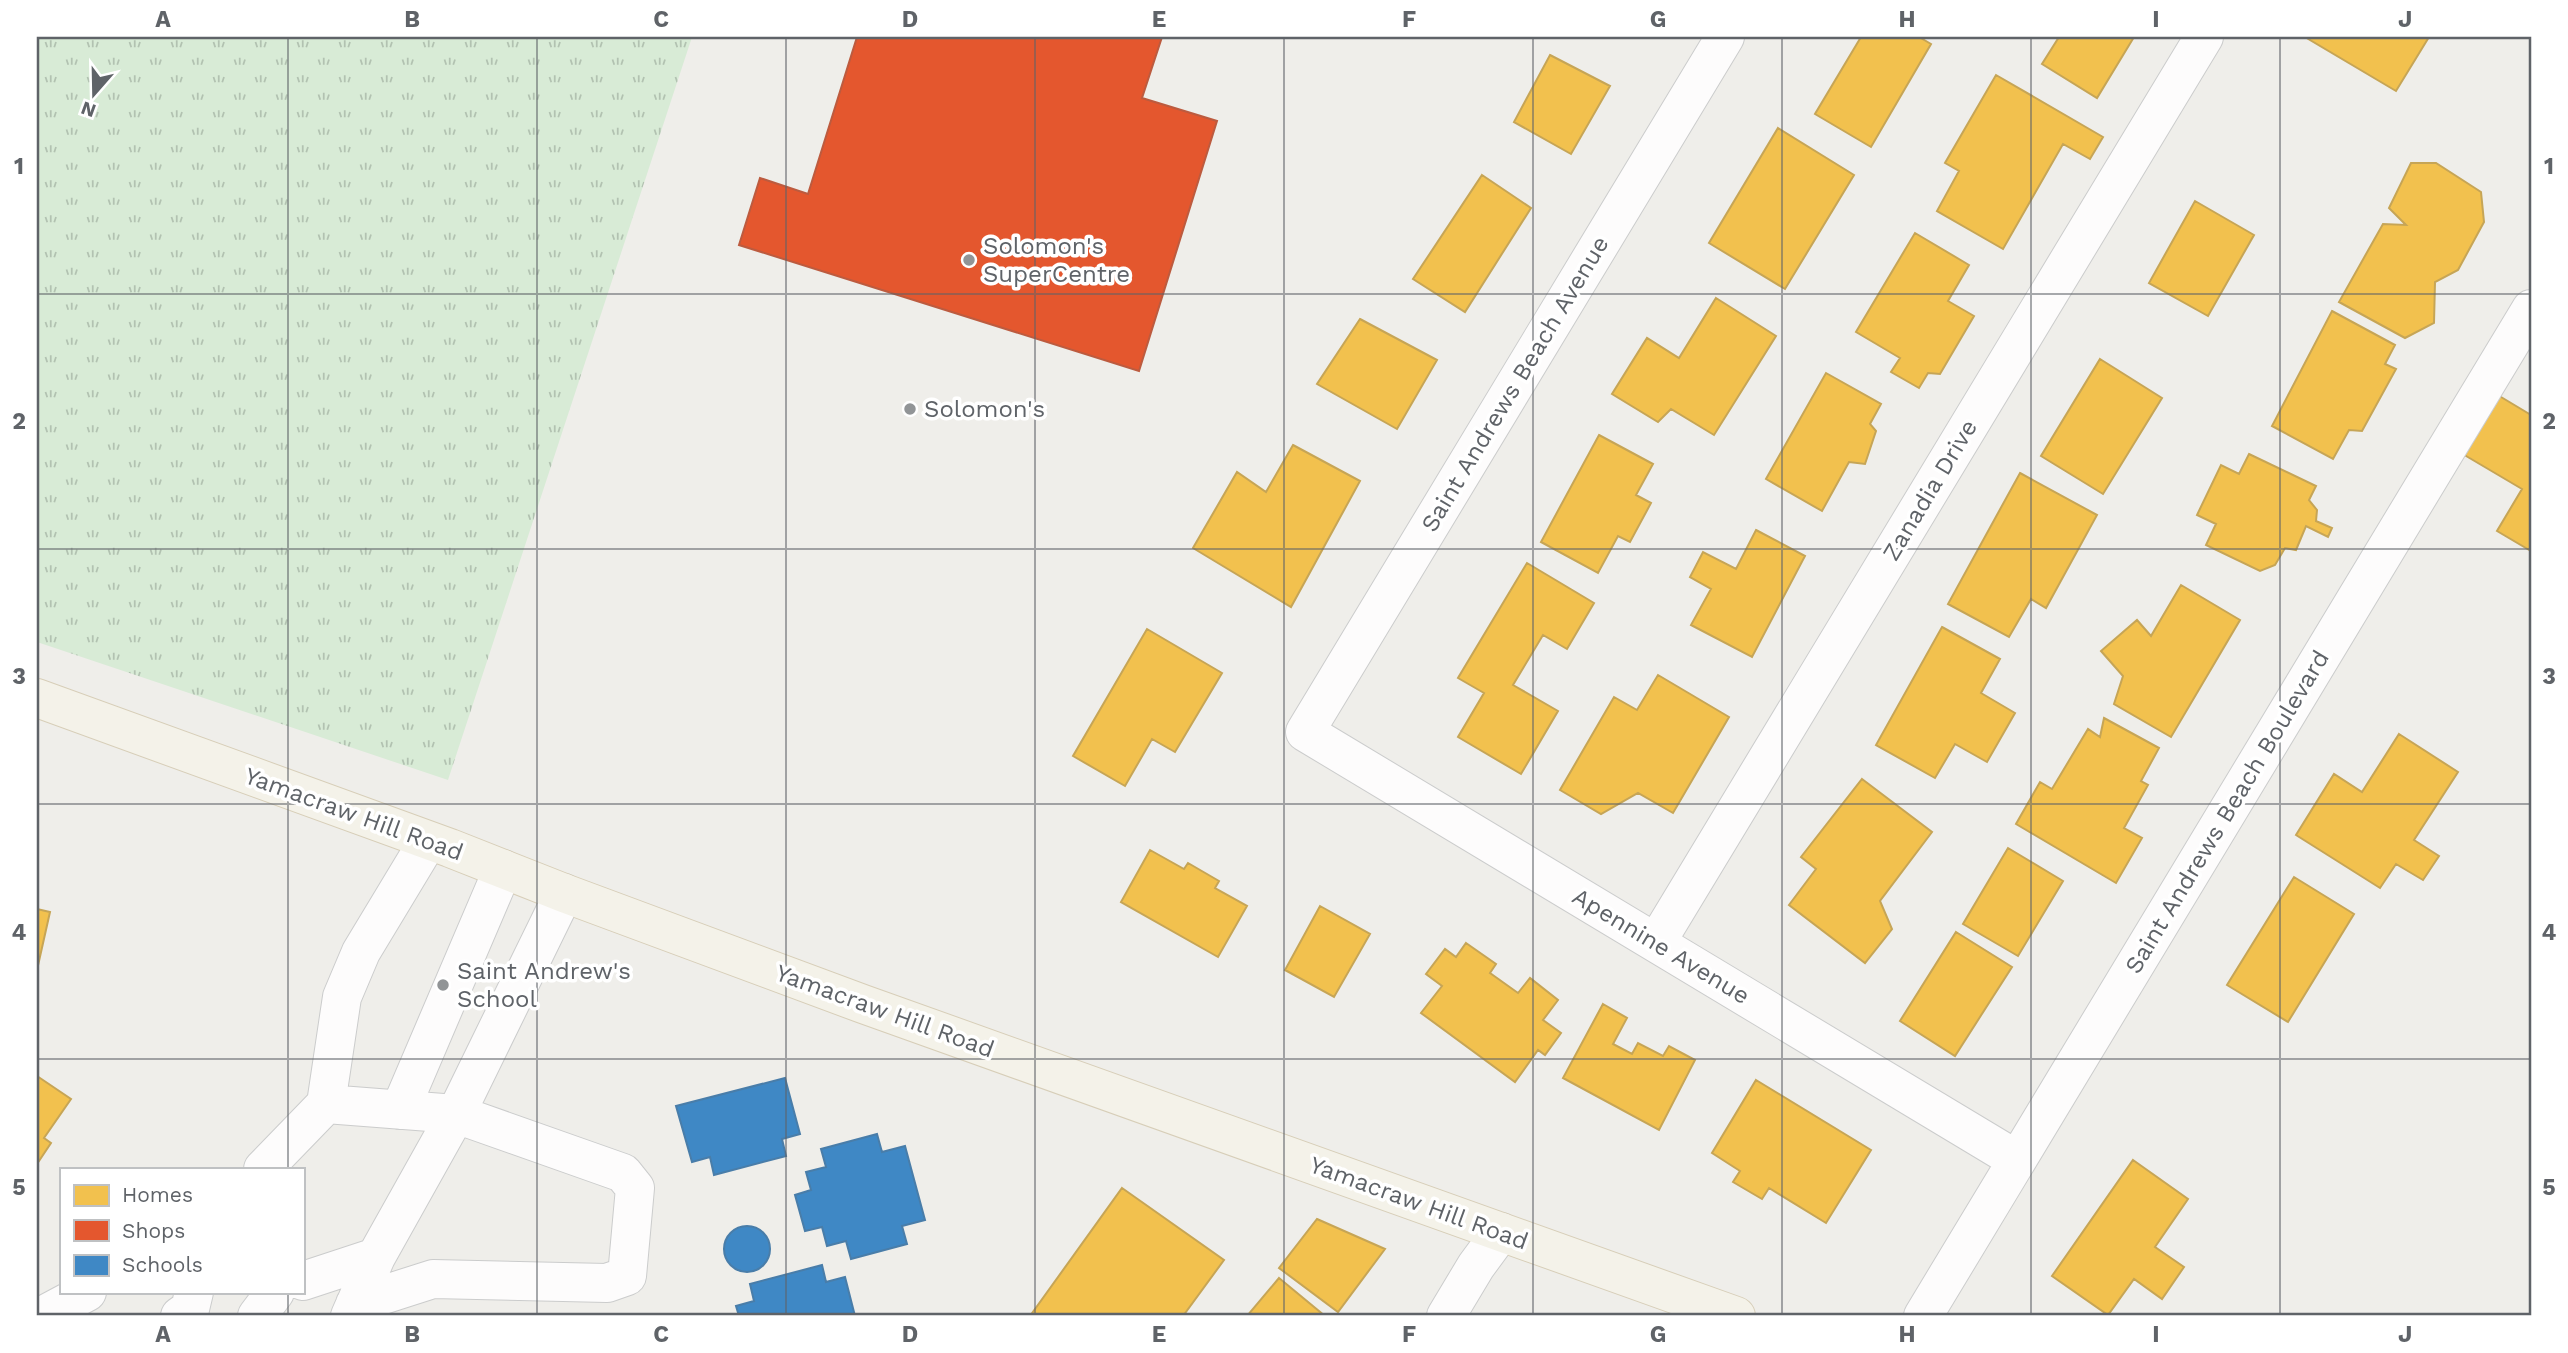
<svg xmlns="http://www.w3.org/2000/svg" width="2568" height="1353" font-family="'Work Sans',sans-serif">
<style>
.grass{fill:url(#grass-tufts)}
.homes{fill:#f2c14e;stroke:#c6a556;stroke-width:2}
.shops{fill:#e4572e;stroke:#bc5b3f;stroke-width:2}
.schools{fill:#3f88c5;stroke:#497da9;stroke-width:2}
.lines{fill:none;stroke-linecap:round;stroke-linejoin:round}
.minor-casing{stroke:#cbcccc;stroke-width:40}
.major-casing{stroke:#d7ceb8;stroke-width:40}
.minor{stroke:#fdfcfc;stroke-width:38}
.major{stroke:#f4f2e9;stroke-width:38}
.grid{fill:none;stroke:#5f6368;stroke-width:2;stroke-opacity:0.55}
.poi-dot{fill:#919496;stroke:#fff;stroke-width:2.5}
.labels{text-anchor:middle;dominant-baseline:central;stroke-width:7;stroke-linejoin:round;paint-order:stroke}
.poi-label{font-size:24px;fill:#5f6368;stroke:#fff;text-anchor:start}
.street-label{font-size:24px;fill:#5f6368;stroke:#fff}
.neatline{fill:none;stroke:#5f6368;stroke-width:2.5}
.grid-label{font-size:23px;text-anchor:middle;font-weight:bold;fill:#5f6368}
</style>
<defs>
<pattern id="grass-tufts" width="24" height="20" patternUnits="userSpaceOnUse" patternTransform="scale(1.75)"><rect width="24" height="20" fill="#d8ebd6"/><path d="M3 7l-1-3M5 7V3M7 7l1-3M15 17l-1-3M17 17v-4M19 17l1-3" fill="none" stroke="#b2c2b1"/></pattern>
</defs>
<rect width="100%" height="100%" fill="#efeeea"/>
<path class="grass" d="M 37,37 L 692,37 L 448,780 L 37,642 Z"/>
<path class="homes" d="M 1861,37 L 1919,37 L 1931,44 L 1871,147 L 1815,114 Z
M 2059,37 L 2134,37 L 2097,98 L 2042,64 Z
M 2305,37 L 2429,37 L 2396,91 Z
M 1550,55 L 1610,86 L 1571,154 L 1514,122 Z
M 1996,75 L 2103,137 L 2090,159 L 2063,144 L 2003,249 L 1937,211 L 1959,171 L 1945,163 Z
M 1778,128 L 1854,175 L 1785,289 L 1709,243 Z
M 2411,163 L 2436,163 L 2481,192 L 2484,222 L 2458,270 L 2435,282 L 2434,323 L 2405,338 L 2339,302 L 2383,224 L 2406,225 L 2389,208 Z
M 1482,175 L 1531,208 L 1465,312 L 1413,279 Z
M 2195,201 L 2254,235 L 2208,316 L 2149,283 Z
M 1915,233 L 1969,265 L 1948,301 L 1974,316 L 1940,374 L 1928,373 L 1919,388 L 1891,372 L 1900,358 L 1856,332 Z
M 1716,298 L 1776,336 L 1714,435 L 1671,409 L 1658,422 L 1612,394 L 1647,338 L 1679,358 Z
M 2332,311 L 2395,345 L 2385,364 L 2396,369 L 2362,431 L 2349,430 L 2333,459 L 2272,426 Z
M 1360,319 L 1437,360 L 1397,429 L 1317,384 Z
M 2100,359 L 2162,398 L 2103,494 L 2041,456 Z
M 1826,373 L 1881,404 L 1870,424 L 1876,431 L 1865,464 L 1849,462 L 1822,511 L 1766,479 Z
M 2496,394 L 2531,415 L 2531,551 L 2497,531 L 2522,489 L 2461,453 Z
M 1599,435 L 1653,464 L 1636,495 L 1651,503 L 1630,542 L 1618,536 L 1598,573 L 1541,542 Z
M 1293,445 L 1360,481 L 1291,607 L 1193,548 L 1237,472 L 1266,492 Z
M 2249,454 L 2316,486 L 2309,500 L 2317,510 L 2316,521 L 2332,528 L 2328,537 L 2306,526 L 2296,550 L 2285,548 L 2275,565 L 2260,571 L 2206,545 L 2216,524 L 2197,515 L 2221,465 L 2239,474 Z
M 2020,473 L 2097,515 L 2046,608 L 2031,599 L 2009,637 L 1948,604 Z
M 1756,530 L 1805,556 L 1752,657 L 1691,625 L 1711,589 L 1690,577 L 1703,552 L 1736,569 Z
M 1527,563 L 1594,603 L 1567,649 L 1543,635 L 1513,685 L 1558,711 L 1521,774 L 1458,737 L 1484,693 L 1458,678 Z
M 2181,585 L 2240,620 L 2171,737 L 2114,704 L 2123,676 L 2101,651 L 2137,620 L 2151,636 Z
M 1942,627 L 2000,659 L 1981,693 L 2015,713 L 1987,762 L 1955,744 L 1935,778 L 1876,745 Z
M 1147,629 L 1222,673 L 1175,752 L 1152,739 L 1125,786 L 1073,756 Z
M 1658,675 L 1729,717 L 1673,813 L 1638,793 L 1601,814 L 1560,790 L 1614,697 L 1637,710 Z
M 2104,718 L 2159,748 L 2141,781 L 2148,785 L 2124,828 L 2142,838 L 2116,883 L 2016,824 L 2040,782 L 2052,789 L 2088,729 L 2100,737 Z
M 2399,734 L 2458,772 L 2414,840 L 2439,856 L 2423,880 L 2396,864 L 2380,888 L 2296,835 L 2334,774 L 2362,792 Z
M 1862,779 L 1932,832 L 1880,901 L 1892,929 L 1865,963 L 1789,905 L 1816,869 L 1801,857 Z
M 2008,848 L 2063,881 L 2018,956 L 1963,924 Z
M 1150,850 L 1184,869 L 1188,863 L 1219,881 L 1215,888 L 1247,906 L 1218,957 L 1121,902 Z
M 2294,877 L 2354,914 L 2288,1022 L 2227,985 Z
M 1320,906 L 1370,934 L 1334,997 L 1285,970 Z
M 37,909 L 50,912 L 37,970 Z
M 1956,932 L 2012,967 L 1955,1056 L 1900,1021 Z
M 1466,943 L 1496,964 L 1490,973 L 1518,993 L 1530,978 L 1558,1000 L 1543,1020 L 1561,1033 L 1545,1055 L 1538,1050 L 1515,1082 L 1421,1013 L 1442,986 L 1426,974 L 1445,949 L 1456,957 Z
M 1603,1004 L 1627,1018 L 1613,1044 L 1632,1054 L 1638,1043 L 1663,1056 L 1669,1046 L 1695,1060 L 1659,1130 L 1563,1078 Z
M 37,1076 L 71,1099 L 44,1138 L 51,1143 L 37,1164 Z
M 1756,1080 L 1871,1150 L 1826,1223 L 1769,1188 L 1762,1199 L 1733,1182 L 1740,1171 L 1712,1153 Z
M 2133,1160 L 2188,1199 L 2155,1247 L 2184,1267 L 2162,1299 L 2134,1279 L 2108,1315 L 2052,1276 Z
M 1122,1188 L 1224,1260 L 1183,1316 L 1030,1316 Z
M 1317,1219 L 1385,1249 L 1338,1312 L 1279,1268 Z
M 1279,1278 L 1325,1316 L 1247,1316 Z"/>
<path class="shops" d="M 857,37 L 1162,37 L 1142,98 L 1217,121 L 1139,371 L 739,245 L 760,178 L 808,194 Z"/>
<path class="schools" d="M 785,1078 L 800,1134 L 782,1139 L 786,1156 L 714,1175 L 710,1157 L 692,1162 L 676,1106 Z
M 877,1134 L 882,1152 L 905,1146 L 925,1220 L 902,1226 L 907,1244 L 851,1259 L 846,1241 L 827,1246 L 822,1227 L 805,1231 L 795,1195 L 811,1190 L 806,1172 L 826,1167 L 821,1149 Z
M724 1249a23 23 0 1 1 46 0a23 23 0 1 1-46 0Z
M 822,1265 L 826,1282 L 845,1277 L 855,1316 L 739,1316 L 736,1306 L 754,1301 L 750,1284 Z"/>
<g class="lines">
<defs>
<path id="minor" d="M 1725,37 L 1305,732 L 2017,1160
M 1656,943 L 2204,37
M 326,1104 L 456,1114 L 623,1173 L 635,1188 L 627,1276 L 607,1283 L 433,1279 L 355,1304
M 400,1110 L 503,869
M 263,1169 L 326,1104 L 342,997 L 361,952 L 428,841
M 303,1281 L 376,1257
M 42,1316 L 87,1292
M 180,1316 L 190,1309 L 194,1292
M 257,1316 L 275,1292
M 350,1316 L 376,1257 L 456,1114 L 564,893
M 1446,1316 L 1476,1266 L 1501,1232
M 1923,1316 L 2531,309"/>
<path id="major" d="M 37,698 L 450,848 L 564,893 L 863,1004 L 1736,1316"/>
</defs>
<use href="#minor" class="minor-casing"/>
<use href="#major" class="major-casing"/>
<use href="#minor" class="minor"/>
<use href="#major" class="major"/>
</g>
<path class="grid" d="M 288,37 L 288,1169M 537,37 L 537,1316M 786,37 L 786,1316M 1035,37 L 1035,1316M 1284,37 L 1284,1316M 1533,37 L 1533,1316M 1782,37 L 1782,1316M 2031,37 L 2031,1316M 2280,37 L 2280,1316M 37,294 L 2531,294M 37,549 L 2531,549M 37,804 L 2531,804M 37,1059 L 2531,1059M 288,1292 L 288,1316"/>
<g class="poi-dot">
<circle cx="969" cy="260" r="7"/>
<circle cx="910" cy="409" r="7"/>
<circle cx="443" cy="985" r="7"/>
</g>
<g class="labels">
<g class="poi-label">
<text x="983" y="246">Solomon's<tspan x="983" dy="28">SuperCentre</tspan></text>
<text x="924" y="409">Solomon's</text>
<text x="457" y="971">Saint Andrew's<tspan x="457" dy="28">School</tspan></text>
</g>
<g class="street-label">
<text transform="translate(1515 384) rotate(-59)">Saint Andrews Beach Avenue</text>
<text transform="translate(1930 490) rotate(-59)">Zanadia Drive</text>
<text transform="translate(2227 812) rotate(-59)">Saint Andrews Beach Boulevard</text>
<text transform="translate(354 814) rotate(20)">Yamacraw Hill Road</text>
<text transform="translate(1661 946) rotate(31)">Apennine Avenue</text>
<text transform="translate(885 1011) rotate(20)">Yamacraw Hill Road</text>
<text transform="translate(1419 1203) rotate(20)">Yamacraw Hill Road</text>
</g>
</g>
<rect width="2568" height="1353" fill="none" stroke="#ffffff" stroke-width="77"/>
<rect x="60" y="1168" width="245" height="126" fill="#ffffff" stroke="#bfc1c3" stroke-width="2"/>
<rect x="74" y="1185" width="35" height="21" fill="#f2c14e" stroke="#bfc1c3" stroke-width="2"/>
<text x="122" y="1202" font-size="21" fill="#5f6368">Homes</text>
<rect x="74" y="1220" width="35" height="21" fill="#e4572e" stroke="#bfc1c3" stroke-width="2"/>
<text x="122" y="1238" font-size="21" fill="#5f6368">Shops</text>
<rect x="74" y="1255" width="35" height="21" fill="#3f88c5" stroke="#bfc1c3" stroke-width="2"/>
<text x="122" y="1272" font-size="21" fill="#5f6368">Schools</text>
<g transform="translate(94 94) rotate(200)" stroke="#ffffff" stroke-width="5" paint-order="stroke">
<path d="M0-5L12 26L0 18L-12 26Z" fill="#5f6368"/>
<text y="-10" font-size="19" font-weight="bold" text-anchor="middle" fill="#5f6368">N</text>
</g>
<rect x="38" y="38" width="2492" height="1276" class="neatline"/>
<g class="grid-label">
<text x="163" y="27">A</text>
<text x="412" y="27">B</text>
<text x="661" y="27">C</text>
<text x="910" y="27">D</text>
<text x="1159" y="27">E</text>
<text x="1409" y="27">F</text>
<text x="1658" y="27">G</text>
<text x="1907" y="27">H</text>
<text x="2156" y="27">I</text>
<text x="2405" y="27">J</text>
<text x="19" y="174">1</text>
<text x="2549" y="174">1</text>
<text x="19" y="429">2</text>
<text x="2549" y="429">2</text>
<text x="19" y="684">3</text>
<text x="2549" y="684">3</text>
<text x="19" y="940">4</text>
<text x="2549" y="940">4</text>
<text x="19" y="1195">5</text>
<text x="2549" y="1195">5</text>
<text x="163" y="1342">A</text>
<text x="412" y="1342">B</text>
<text x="661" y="1342">C</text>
<text x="910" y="1342">D</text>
<text x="1159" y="1342">E</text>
<text x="1409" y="1342">F</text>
<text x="1658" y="1342">G</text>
<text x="1907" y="1342">H</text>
<text x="2156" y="1342">I</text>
<text x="2405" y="1342">J</text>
</g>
</svg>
